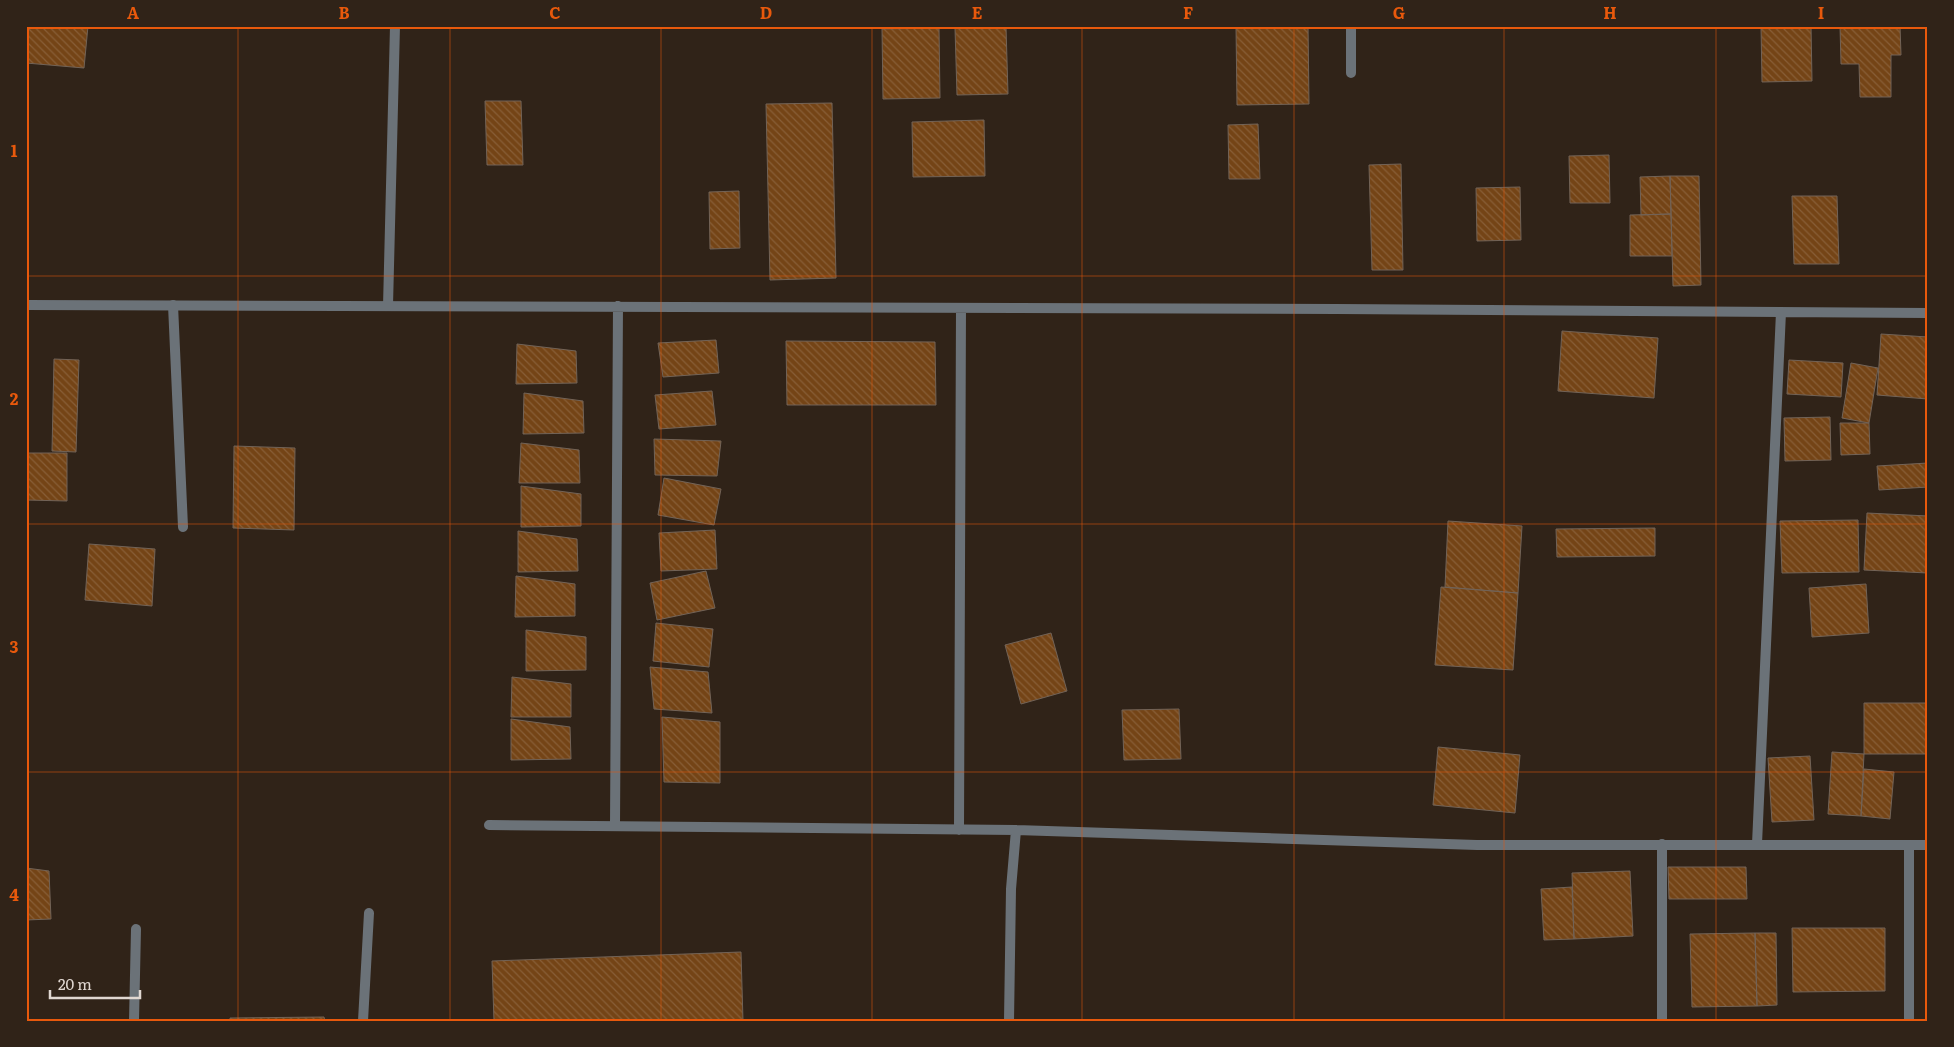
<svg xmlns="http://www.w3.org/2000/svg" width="1954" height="1047" font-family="Literata,serif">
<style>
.building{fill:url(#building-back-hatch);stroke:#726357}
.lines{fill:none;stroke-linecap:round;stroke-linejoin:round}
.service{stroke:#6b7278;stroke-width:10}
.minor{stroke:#6b7278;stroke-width:10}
.grid{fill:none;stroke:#e8590c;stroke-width:1;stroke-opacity:0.55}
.neatline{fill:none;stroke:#e8590c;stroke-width:2}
.grid-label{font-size:16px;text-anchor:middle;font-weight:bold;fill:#e8590c}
</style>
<defs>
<pattern id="building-back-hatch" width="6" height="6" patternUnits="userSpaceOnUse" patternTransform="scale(1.25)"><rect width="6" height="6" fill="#744416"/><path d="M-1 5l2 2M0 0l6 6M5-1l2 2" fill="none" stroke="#885e37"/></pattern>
</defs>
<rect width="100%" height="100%" fill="#302318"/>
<path class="building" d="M 26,26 L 88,26 L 84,68 L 26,63 Z
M 1236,26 L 1308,26 L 1309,104 L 1237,105 Z
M 1761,26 L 1811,26 L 1812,81 L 1762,82 Z
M 1840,26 L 1900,26 L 1901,55 L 1891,55 L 1891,97 L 1860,97 L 1859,64 L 1841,64 Z
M 1006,27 L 1008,94 L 957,95 L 955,28 Z
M 939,28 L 940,98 L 883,99 L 882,29 Z
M 485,101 L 521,101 L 523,165 L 487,165 Z
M 832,103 L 836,278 L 770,280 L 766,104 Z
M 984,120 L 985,176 L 913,177 L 912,122 Z
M 1258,124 L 1260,179 L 1229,179 L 1228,125 Z
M 1609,155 L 1610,203 L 1570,203 L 1569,156 Z
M 1401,164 L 1403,270 L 1372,270 L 1369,165 Z
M 1670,176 L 1671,214 L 1641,215 L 1640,177 Z
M 1670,176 L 1699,176 L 1701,285 L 1673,286 Z
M 1520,187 L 1521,240 L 1477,241 L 1476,188 Z
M 739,191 L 740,248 L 710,249 L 709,192 Z
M 1792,196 L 1837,196 L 1839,264 L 1794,264 Z
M 1671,214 L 1672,256 L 1630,256 L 1630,215 Z
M 1562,331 L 1658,338 L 1654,398 L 1558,391 Z
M 1881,334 L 1928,337 L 1928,399 L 1877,395 Z
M 716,340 L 719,373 L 663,377 L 658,343 Z
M 786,341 L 935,342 L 936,405 L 787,405 Z
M 517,344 L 576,351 L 577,383 L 516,384 Z
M 54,359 L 79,360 L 76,452 L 52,451 Z
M 1789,360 L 1843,363 L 1841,397 L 1787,394 Z
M 1851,363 L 1878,368 L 1869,423 L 1842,418 Z
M 712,391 L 716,425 L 659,429 L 655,395 Z
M 524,393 L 583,401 L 584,433 L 523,434 Z
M 1830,417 L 1831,460 L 1785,461 L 1784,418 Z
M 1840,423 L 1869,423 L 1870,454 L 1841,455 Z
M 654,439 L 721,441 L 717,476 L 655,475 Z
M 521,443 L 579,450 L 580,483 L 519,483 Z
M 234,446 L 295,448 L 294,530 L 233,528 Z
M 26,453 L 67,453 L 67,501 L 26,500 Z
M 1928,463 L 1928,487 L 1879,490 L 1877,466 Z
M 664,478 L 721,489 L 714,525 L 658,515 Z
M 521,486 L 581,494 L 581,526 L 521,527 Z
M 1867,513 L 1928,516 L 1928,573 L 1864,570 Z
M 1858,520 L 1859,572 L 1782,573 L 1780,521 Z
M 1448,521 L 1522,526 L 1518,593 L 1445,587 Z
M 1655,528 L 1655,556 L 1557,557 L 1556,529 Z
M 715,530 L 717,569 L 661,571 L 659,533 Z
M 518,531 L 577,539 L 578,571 L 518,572 Z
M 89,544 L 155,549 L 152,606 L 85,600 Z
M 706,571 L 715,608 L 657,620 L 650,583 Z
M 516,576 L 575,584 L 575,616 L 515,617 Z
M 1866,584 L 1869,633 L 1812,637 L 1809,588 Z
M 1441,587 L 1518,593 L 1513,670 L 1435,665 Z
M 656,623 L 713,629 L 709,667 L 653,661 Z
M 526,630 L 586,637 L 586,670 L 526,671 Z
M 1051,633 L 1067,691 L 1021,704 L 1005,645 Z
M 650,667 L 708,672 L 712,713 L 654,709 Z
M 512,677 L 571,684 L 571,717 L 511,717 Z
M 1864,703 L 1928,703 L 1928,754 L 1864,754 Z
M 1179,709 L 1181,759 L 1124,760 L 1122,710 Z
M 662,717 L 720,722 L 720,783 L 664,782 Z
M 511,719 L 570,727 L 571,759 L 511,760 Z
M 1438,747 L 1520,755 L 1515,813 L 1433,805 Z
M 1832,752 L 1864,754 L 1861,816 L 1828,814 Z
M 1810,756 L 1814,820 L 1772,822 L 1768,758 Z
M 1864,769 L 1894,772 L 1890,819 L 1861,816 Z
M 1668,867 L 1746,867 L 1747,899 L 1669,899 Z
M 26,868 L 49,871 L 51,919 L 26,920 Z
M 1630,871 L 1633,936 L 1574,939 L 1572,873 Z
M 1572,887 L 1574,939 L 1544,940 L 1541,889 Z
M 1792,928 L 1885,928 L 1885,991 L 1793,992 Z
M 1755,933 L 1757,1006 L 1692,1007 L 1690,934 Z
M 1755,933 L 1776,933 L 1777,1005 L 1757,1006 Z
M 741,952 L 743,1021 L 494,1021 L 492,961 Z
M 324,1017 L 325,1021 L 230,1021 L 230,1018 Z"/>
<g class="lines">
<path class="service" d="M 173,305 L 183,527
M 134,1021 L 136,929"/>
<path class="minor" d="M 1351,73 L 1351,26
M 26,305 L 1337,309 L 1928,313
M 388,306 L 395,26
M 489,825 L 1016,830 L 1477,845 L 1928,845
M 615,826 L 618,306
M 959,830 L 961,308
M 1662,844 L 1662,1021
M 1757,844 L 1781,312
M 363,1021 L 369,913
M 1009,1021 L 1011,889 L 1016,830
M 1909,1021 L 1909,845"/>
</g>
<path class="grid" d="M 238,26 L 238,1021M 450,26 L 450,1021M 661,26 L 661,1021M 872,26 L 872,1021M 1082,26 L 1082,1021M 1294,26 L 1294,1021M 1504,26 L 1504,1021M 1716,26 L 1716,1021M 26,276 L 1928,276M 26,524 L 1928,524M 26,772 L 1928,772"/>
<rect width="1954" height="1047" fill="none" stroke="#302318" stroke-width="55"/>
<path d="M50 990v8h90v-8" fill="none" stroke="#e0d7d1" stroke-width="2.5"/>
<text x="58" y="990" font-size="15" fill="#e0d7d1" stroke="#302318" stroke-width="4" paint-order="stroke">20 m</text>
<rect x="28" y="28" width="1898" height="992" class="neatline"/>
<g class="grid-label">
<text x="133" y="19">A</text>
<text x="344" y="19">B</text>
<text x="555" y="19">C</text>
<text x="766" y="19">D</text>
<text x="977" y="19">E</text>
<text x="1188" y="19">F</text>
<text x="1399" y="19">G</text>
<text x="1610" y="19">H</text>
<text x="1821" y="19">I</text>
<text x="14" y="157">1</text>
<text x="14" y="405">2</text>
<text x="14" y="653">3</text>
<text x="14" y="901">4</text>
</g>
</svg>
